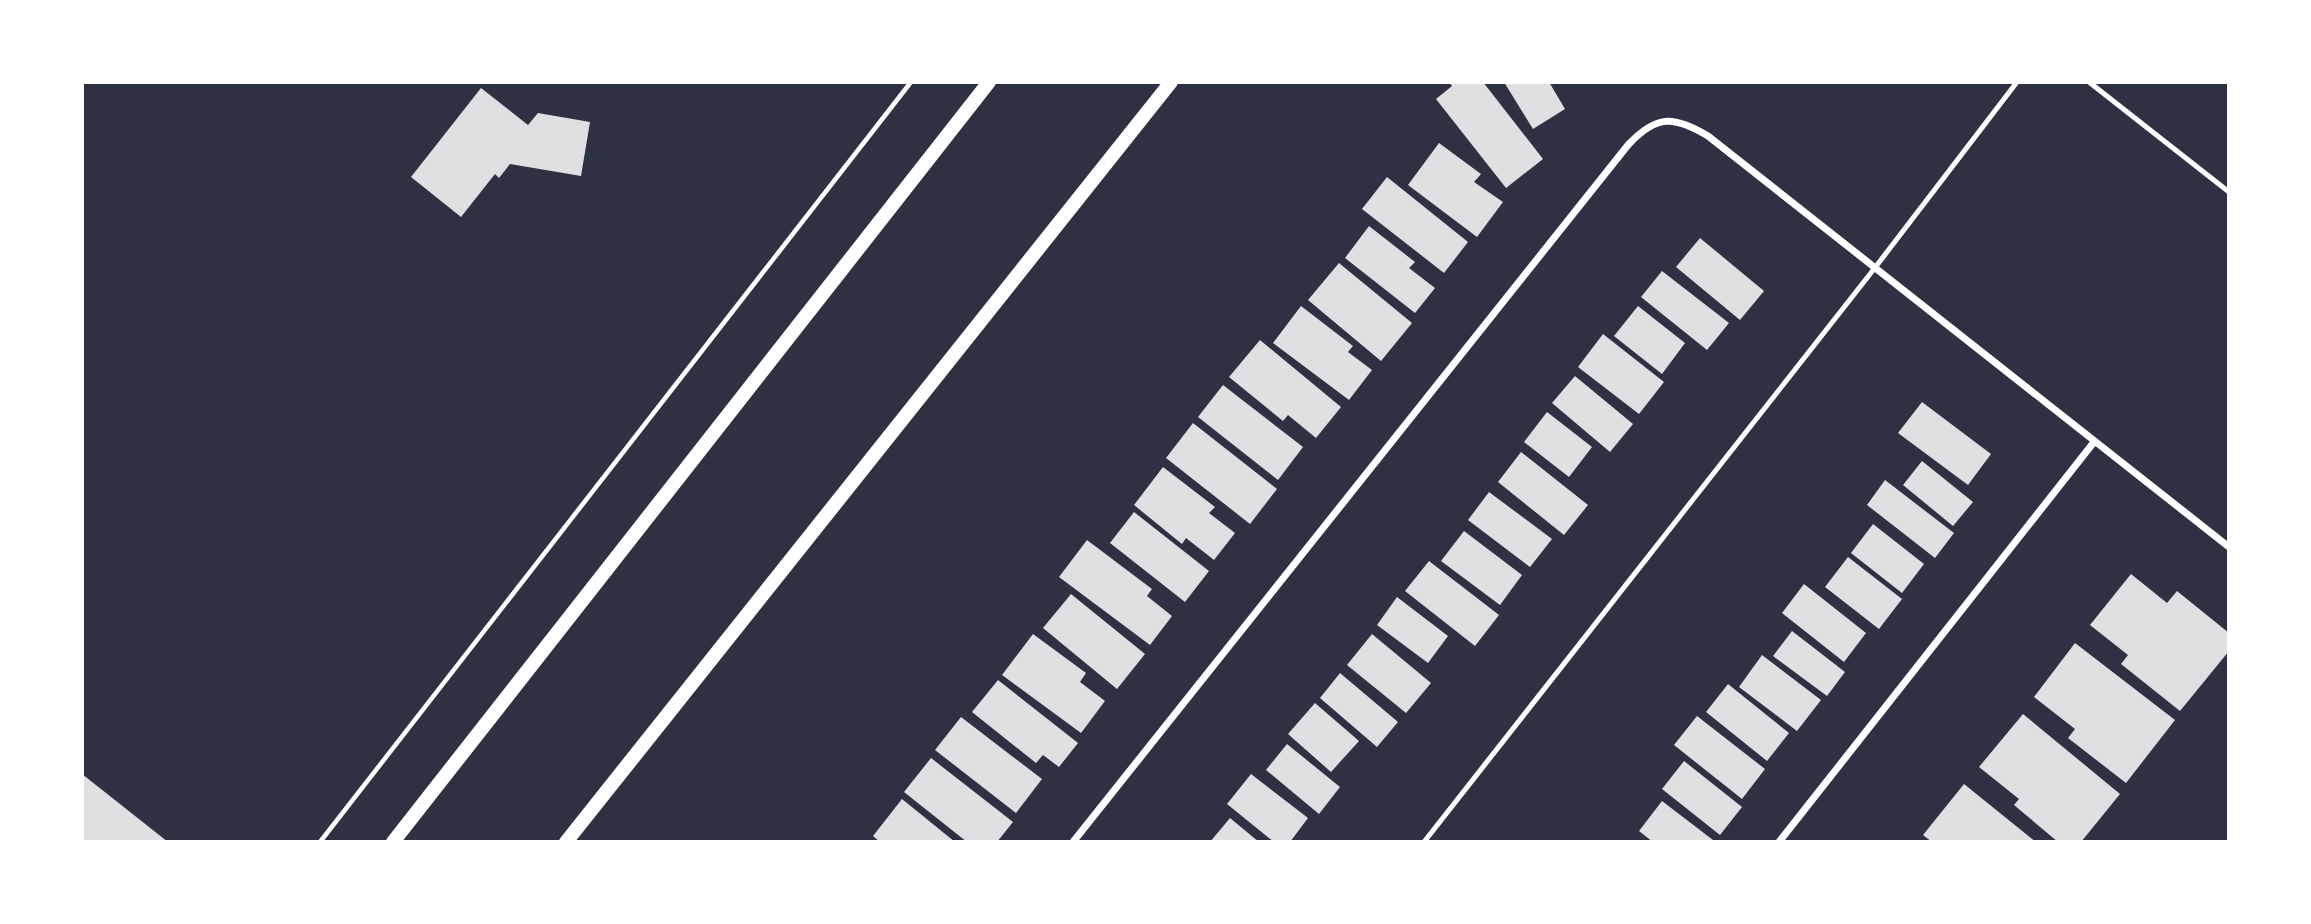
<svg xmlns="http://www.w3.org/2000/svg" width="2311" height="924" font-family="'PT Sans Narrow',sans-serif">
<style>
.building{fill:#e0e0e3}
.lines{fill:none;stroke-linecap:round;stroke-linejoin:round}
.path{stroke:#fff;stroke-width:4.5}
.service{stroke:#fff;stroke-width:5}
.minor{stroke:#fff;stroke-width:7}
.secondary{stroke:#fff;stroke-width:14}
</style>
<rect width="100%" height="100%" fill="#2d3142"/>
<path class="building" d="M 1449,82 L 1483,82 L 1543,159 L 1506,188 L 1436,99 L 1452,86 Z
M 1504,82 L 1549,82 L 1565,109 L 1533,129 Z
M 481,88 L 528,125 L 538,113 L 590,122 L 581,176 L 510,164 L 499,178 L 495,174 L 461,217 L 411,177 Z
M 1439,143 L 1481,174 L 1474,182 L 1503,202 L 1477,237 L 1408,185 Z
M 1387,177 L 1468,242 L 1444,273 L 1362,209 Z
M 1369,226 L 1415,262 L 1409,268 L 1435,288 L 1415,313 L 1345,258 Z
M 1700,238 L 1764,291 L 1740,320 L 1676,267 Z
M 1339,263 L 1412,323 L 1381,361 L 1308,300 Z
M 1662,271 L 1729,323 L 1707,350 L 1641,297 Z
M 1301,306 L 1353,346 L 1348,352 L 1372,370 L 1349,400 L 1273,343 Z
M 1638,306 L 1685,343 L 1662,374 L 1614,336 Z
M 1603,334 L 1664,382 L 1639,414 L 1578,367 Z
M 1260,340 L 1341,407 L 1316,438 L 1288,415 L 1283,421 L 1229,377 Z
M 1575,376 L 1633,424 L 1610,452 L 1552,403 Z
M 1223,385 L 1303,447 L 1278,480 L 1198,417 Z
M 1922,402 L 1991,454 L 1968,485 L 1898,433 Z
M 1547,412 L 1592,447 L 1569,477 L 1524,442 Z
M 1193,423 L 1277,489 L 1250,524 L 1166,458 Z
M 1521,452 L 1588,505 L 1564,535 L 1498,482 Z
M 1922,461 L 1973,502 L 1953,526 L 1903,485 Z
M 1163,467 L 1215,507 L 1209,513 L 1235,533 L 1214,560 L 1186,538 L 1182,544 L 1134,505 Z
M 1885,480 L 1954,533 L 1935,558 L 1867,505 Z
M 1489,492 L 1552,539 L 1530,567 L 1468,520 Z
M 1134,512 L 1209,571 L 1185,602 L 1110,543 Z
M 1873,524 L 1924,564 L 1902,593 L 1851,553 Z
M 1464,531 L 1522,575 L 1500,605 L 1441,561 Z
M 1087,540 L 1152,589 L 1147,596 L 1172,616 L 1150,645 L 1059,577 Z
M 1848,557 L 1902,599 L 1879,629 L 1825,587 Z
M 1429,561 L 1499,615 L 1475,646 L 1405,591 Z
M 2131,574 L 2167,603 L 2177,591 L 2229,633 L 2229,651 L 2180,711 L 2121,664 L 2128,655 L 2090,625 Z
M 1804,584 L 1866,633 L 1844,662 L 1782,613 Z
M 1071,594 L 1145,654 L 1117,689 L 1043,628 Z
M 1397,597 L 1448,636 L 1428,663 L 1377,625 Z
M 1792,631 L 1845,672 L 1827,696 L 1773,656 Z
M 1033,634 L 1086,673 L 1080,682 L 1105,701 L 1081,733 L 1002,675 Z
M 1372,634 L 1431,683 L 1406,713 L 1347,665 Z
M 2075,643 L 2175,720 L 2126,783 L 2068,738 L 2075,729 L 2034,697 Z
M 1762,655 L 1821,700 L 1797,731 L 1739,687 Z
M 1340,673 L 1398,722 L 1377,747 L 1320,698 Z
M 998,680 L 1078,743 L 1059,767 L 1043,755 L 1036,763 L 972,712 Z
M 1728,684 L 1789,733 L 1767,761 L 1706,712 Z
M 1315,703 L 1359,741 L 1331,772 L 1288,734 Z
M 2023,714 L 2120,794 L 2081,842 L 2058,842 L 2014,805 L 2019,799 L 1979,767 Z
M 1697,716 L 1765,769 L 1742,799 L 1674,745 Z
M 961,717 L 1042,779 L 1016,813 L 935,750 Z
M 1287,744 L 1340,787 L 1319,814 L 1266,770 Z
M 931,758 L 1013,822 L 997,842 L 967,842 L 904,792 Z
M 1684,761 L 1742,807 L 1720,835 L 1662,789 Z
M 82,774 L 168,842 L 82,842 Z
M 1251,774 L 1308,818 L 1290,842 L 1274,842 L 1227,804 Z
M 1964,784 L 2036,842 L 1932,842 L 1923,835 Z
M 902,799 L 955,842 L 880,842 L 873,836 Z
M 1662,801 L 1713,840 L 1711,842 L 1653,842 L 1639,831 Z
M 1230,818 L 1259,842 L 1210,842 Z"/>
<g class="lines">
<path class="path" d="M 320,842 L 911,82"/>
<path class="service" d="M 2089,82 L 2229,192
M 1424,842 L 1874,269 L 2017,82"/>
<path class="minor" d="M 1073,842 L 1628,145 C 1656,115 1673,115 1708,136 L 2229,547
M 1779,842 L 2094,442"/>
<path class="secondary" d="M 393,842 L 989,82
M 566,842 L 1171,82"/>
</g>
<rect width="2311" height="924" fill="none" stroke="#ffffff" stroke-width="168"/>
</svg>
